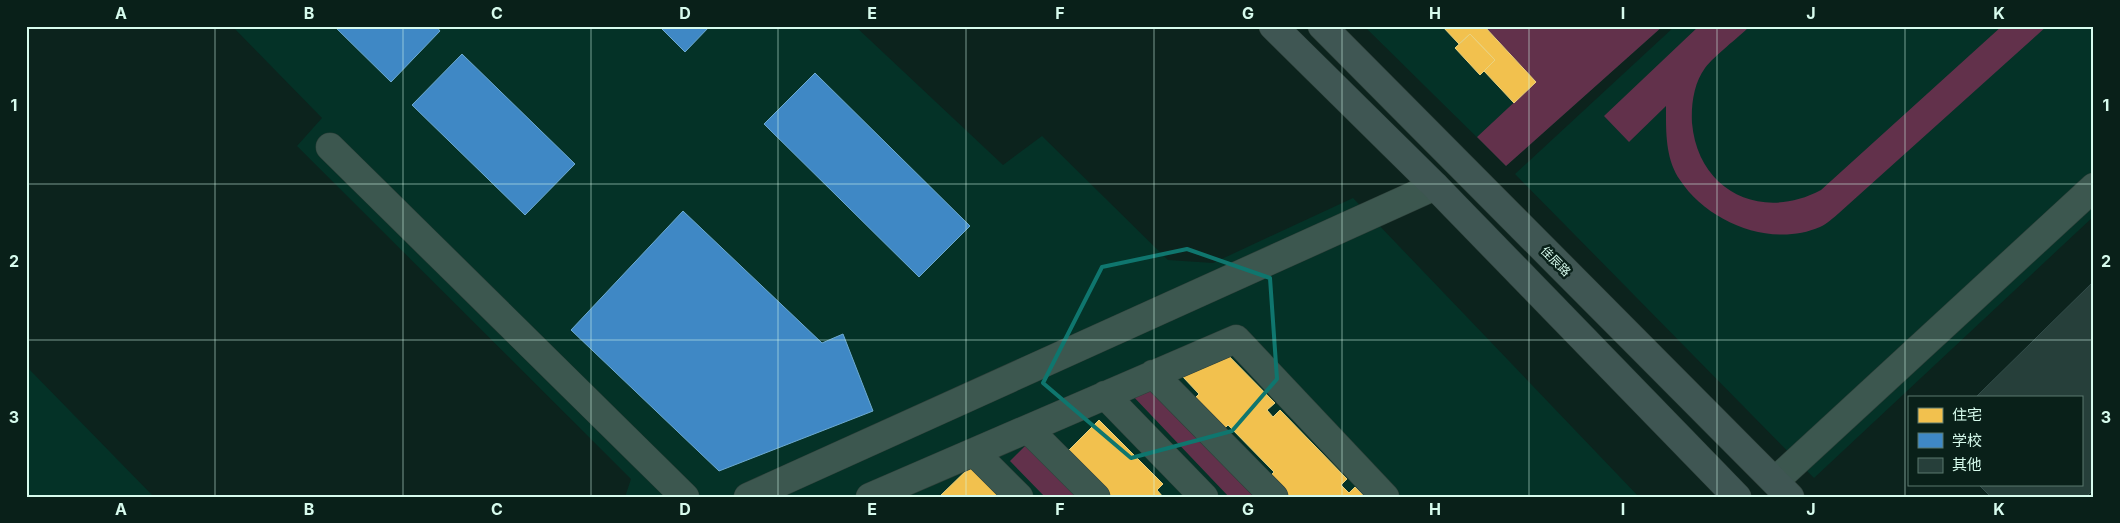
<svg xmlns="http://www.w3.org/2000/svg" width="2120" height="523" font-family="Inter,'Noto Sans SC',sans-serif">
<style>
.built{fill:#043227}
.green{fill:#62314b}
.homes{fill:#f2c14e;stroke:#ead27e}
.schools{fill:#3f88c5;stroke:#6daad1}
.building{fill:#263f3a;stroke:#344e4b}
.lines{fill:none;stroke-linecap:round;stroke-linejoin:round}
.street-casing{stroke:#2e403a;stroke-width:29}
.secondary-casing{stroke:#2e403a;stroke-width:29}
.street{stroke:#3c574f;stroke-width:28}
.secondary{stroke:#3f5653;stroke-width:28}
.marked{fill:none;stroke:#0f766e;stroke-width:4;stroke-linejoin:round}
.grid{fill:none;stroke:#d7fbed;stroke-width:1;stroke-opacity:0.55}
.labels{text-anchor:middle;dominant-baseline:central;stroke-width:5;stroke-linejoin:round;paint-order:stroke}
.street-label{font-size:12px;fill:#d7fbed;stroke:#092019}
.neatline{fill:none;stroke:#d7fbed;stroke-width:2}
.grid-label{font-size:16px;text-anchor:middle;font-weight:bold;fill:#d7fbed}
</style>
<rect width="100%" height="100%" fill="#0c231d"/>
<path class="built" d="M 232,26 L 855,26 L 1003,165 L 1042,136 L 1168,260 L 1213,263 L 1353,198 L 1639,497 L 625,497 L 631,479 L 297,146 L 322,118 Z
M 1364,26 L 1663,26 L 1506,166 Z
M 1675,26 L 2094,26 L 2094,216 L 1814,478 L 1515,174 Z
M 26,366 L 154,497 L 26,497 Z"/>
<path class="green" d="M 1484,26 L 1663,26 L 1506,166 L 1477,137 L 1536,82 Z
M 1699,26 L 1750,26 C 1738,38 1715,55 1705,68 C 1694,83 1691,104 1692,123 C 1698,191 1761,222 1821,190 L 2002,26 L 2047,26 L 1839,213 C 1833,218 1827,224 1820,227 C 1772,248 1708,223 1680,180 C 1665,158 1666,131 1666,106 L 1629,142 L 1604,116 Z
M 1152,386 L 1262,497 L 1229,497 L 1131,394 Z
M 1027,444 L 1078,497 L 1045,497 L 1010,461 Z"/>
<path class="homes" d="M 1442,26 L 1484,26 L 1536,82 L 1514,103 L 1484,71 L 1495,60 L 1470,34 L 1459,44 Z
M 1470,34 L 1495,60 L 1480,75 L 1455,48 Z
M 1217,344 L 1275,403 L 1267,410 L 1273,417 L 1280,410 L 1347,479 L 1341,485 L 1349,493 L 1355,487 L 1365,497 L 1289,497 L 1269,477 L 1274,472 L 1228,425 L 1223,430 L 1193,400 L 1199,394 L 1183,377 Z
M 1099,420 L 1163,484 L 1157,490 L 1163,497 L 1103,497 L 1067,452 Z
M 972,465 L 1002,497 L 939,497 Z"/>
<path class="schools" d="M 334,26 L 436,26 L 440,31 L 391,82 Z
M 659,26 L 710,26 L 685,52 Z
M 462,54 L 575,164 L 525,215 L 412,105 Z
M 815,73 L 970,226 L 919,277 L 764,124 Z
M 683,211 L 822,343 L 843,334 L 873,411 L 719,471 L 571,330 Z"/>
<path class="building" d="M 2094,281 L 2094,489 L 2086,497 L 1991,497 L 1978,484 L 2081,484 L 2081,397 L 1976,397 Z"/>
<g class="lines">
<defs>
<path id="street" d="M 330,147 L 685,497
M 1153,374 L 1274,497
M 1105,395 L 1204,497
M 1028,429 L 1096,497
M 975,453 L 1019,497
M 1775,481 L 2094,187
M 748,497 L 1435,186
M 870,497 L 1236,339 L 1385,497"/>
<path id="secondary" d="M 1273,26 L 1435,186 L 1737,497
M 1322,26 L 1790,497"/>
</defs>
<use href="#street" class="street-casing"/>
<use href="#secondary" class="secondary-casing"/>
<use href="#street" class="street"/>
<use href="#secondary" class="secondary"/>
</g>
<path class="marked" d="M 1187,249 L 1270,278 L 1277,379 L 1232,431 L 1131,458 L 1043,383 L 1102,267 Z"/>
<path class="grid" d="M 215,26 L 215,497M 403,26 L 403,497M 591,26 L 591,497M 778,26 L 778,497M 966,26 L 966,497M 1154,26 L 1154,497M 1342,26 L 1342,497M 1529,26 L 1529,497M 1717,26 L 1717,497M 1905,26 L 1905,497M 26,184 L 2094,184M 26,340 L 2094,340"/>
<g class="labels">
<g class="street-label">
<text transform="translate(1556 261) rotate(45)">佳辰路</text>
</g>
</g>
<rect width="2120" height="523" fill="none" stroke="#092019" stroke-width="55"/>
<rect x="1908" y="396" width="175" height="90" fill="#092019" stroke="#5b786e"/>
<rect x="1918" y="408" width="25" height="15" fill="#f2c14e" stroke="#5b786e"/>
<text x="1952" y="420" font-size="15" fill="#d7fbed">住宅</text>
<rect x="1918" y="433" width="25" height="15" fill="#3f88c5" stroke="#5b786e"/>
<text x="1952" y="446" font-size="15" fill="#d7fbed">学校</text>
<rect x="1918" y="458" width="25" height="15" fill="#263f3a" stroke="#5b786e"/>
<text x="1952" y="470" font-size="15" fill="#d7fbed">其他</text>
<rect x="28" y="28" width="2064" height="468" class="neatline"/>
<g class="grid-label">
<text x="121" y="19">A</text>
<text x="309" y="19">B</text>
<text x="497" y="19">C</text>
<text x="685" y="19">D</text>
<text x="872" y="19">E</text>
<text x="1060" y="19">F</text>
<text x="1248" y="19">G</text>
<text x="1435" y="19">H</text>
<text x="1623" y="19">I</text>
<text x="1811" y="19">J</text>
<text x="1999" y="19">K</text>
<text x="14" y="111">1</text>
<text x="2106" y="111">1</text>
<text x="14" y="267">2</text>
<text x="2106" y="267">2</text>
<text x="14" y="423">3</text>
<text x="2106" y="423">3</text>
<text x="121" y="515">A</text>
<text x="309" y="515">B</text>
<text x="497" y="515">C</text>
<text x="685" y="515">D</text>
<text x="872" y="515">E</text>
<text x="1060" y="515">F</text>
<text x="1248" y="515">G</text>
<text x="1435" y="515">H</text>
<text x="1623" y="515">I</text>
<text x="1811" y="515">J</text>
<text x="1999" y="515">K</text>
</g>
</svg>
